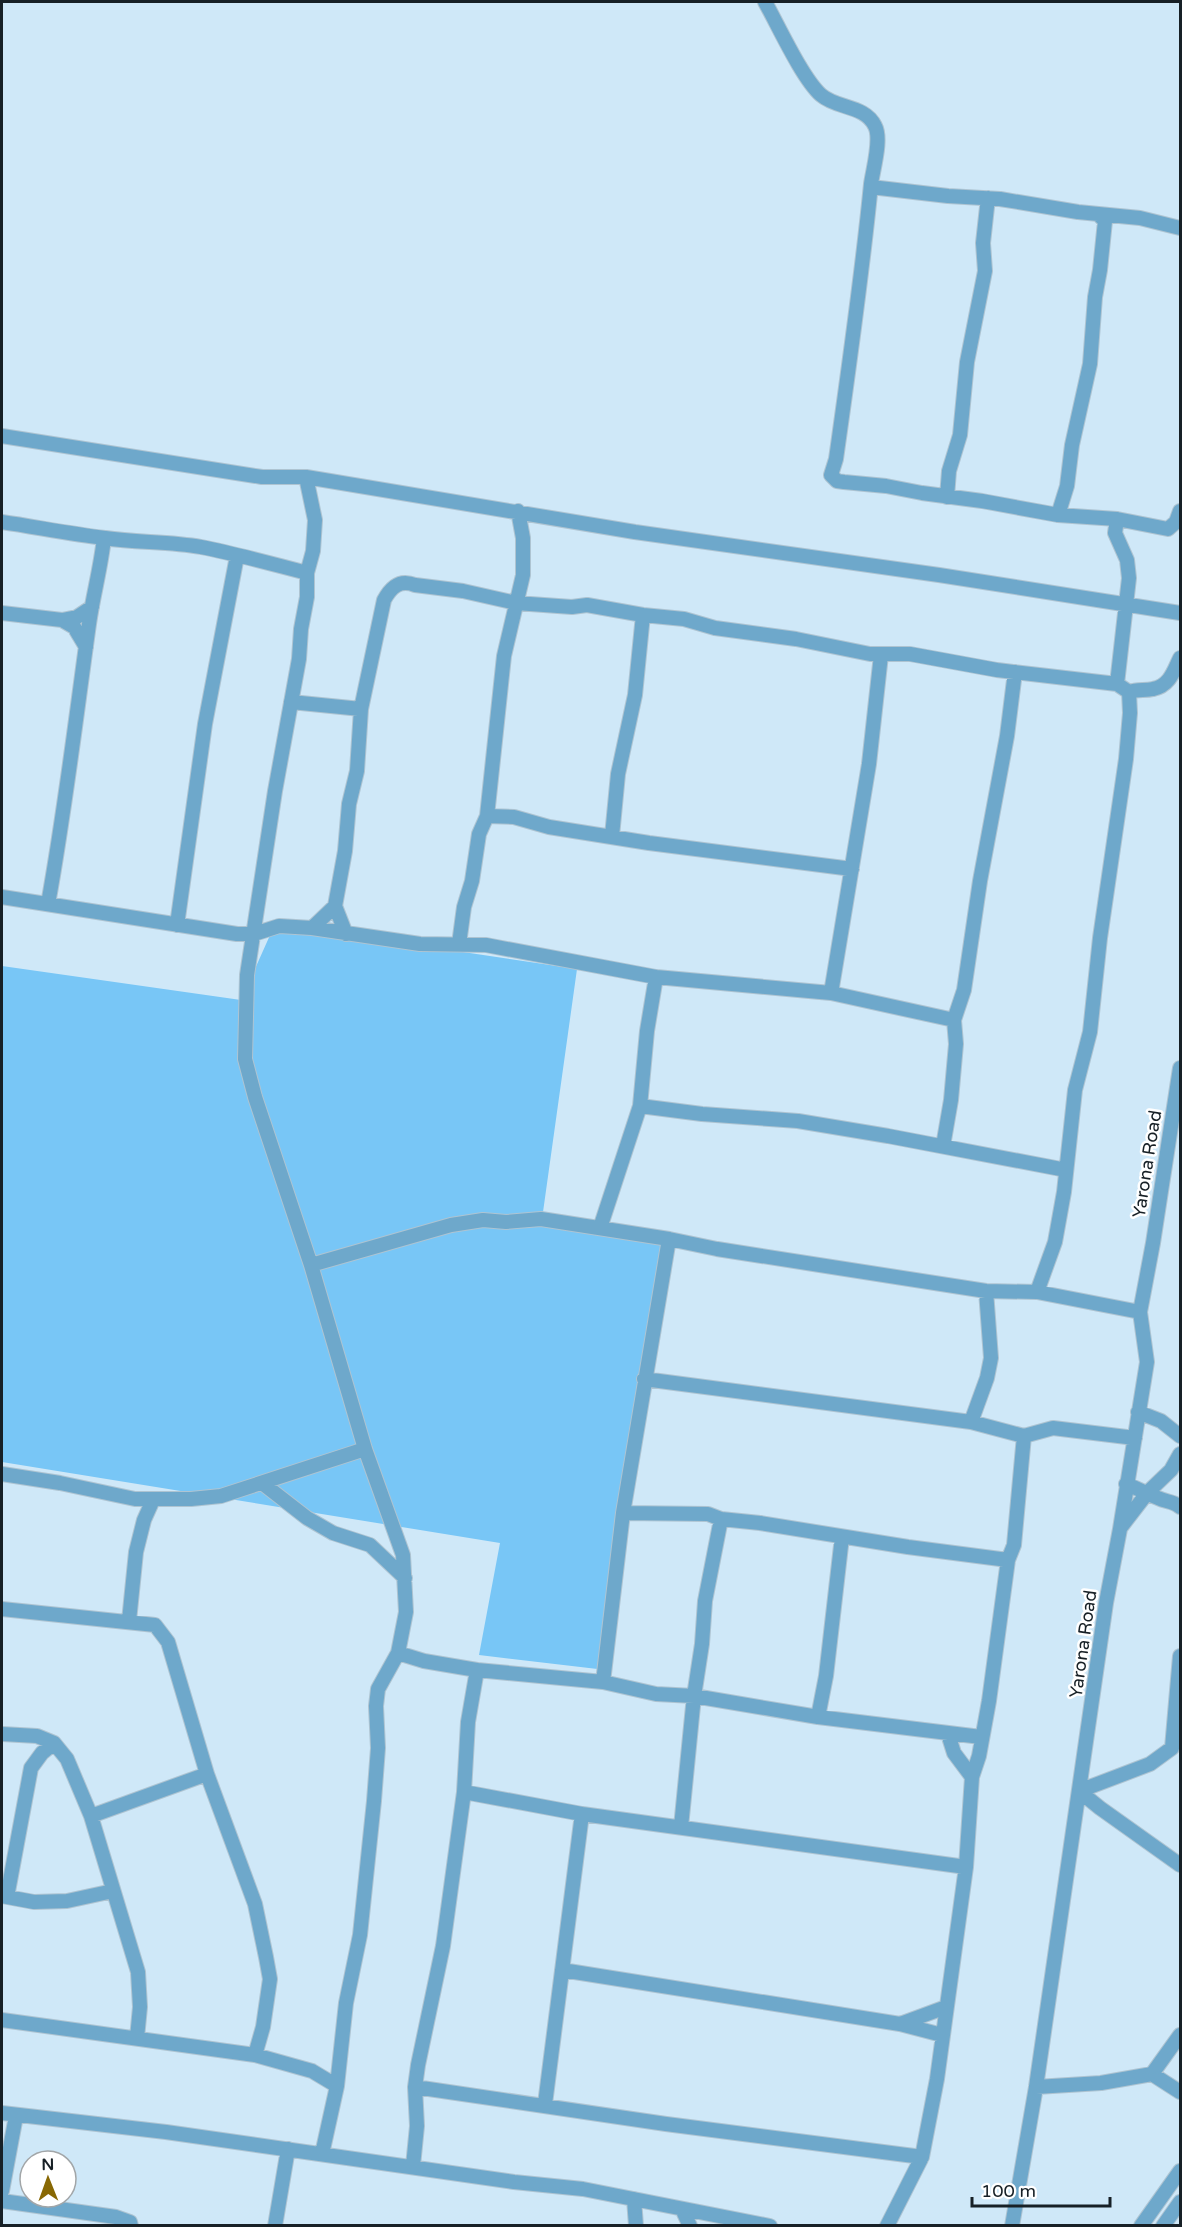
<svg xmlns="http://www.w3.org/2000/svg" width="1182" height="2227" font-family="'Varela Round',sans-serif">
<style>
.green{fill:#78c6f6}
.lines{fill:none;stroke-linecap:round;stroke-linejoin:round}
.minor-casing{stroke:#aec4d2;stroke-width:16}
.minor{stroke:#6ea8cb;stroke-width:14}
.labels{text-anchor:middle;dominant-baseline:central;stroke-width:5;stroke-linejoin:round;paint-order:stroke}
.street-label{font-size:18px;fill:#172026;stroke:#fff}
</style>
<rect width="100%" height="100%" fill="#cfe8f8"/>
<path class="green" d="M 275,924 L 577,969 L 543,1212 L 661,1242 L 606,1670 L 479,1655 L 500,1543 L 2,1462 L 2,966 L 241,1000 Z"/>
<g class="lines">
<defs>
<path id="minor" d="M 765,2 C 778,25 802,78 821,95 C 837,109 865,105 875,126 C 882,139 873,169 871,184 C 862,276 849,367 836,459 L 831,475 L 837,481 L 844,482 L 886,486 L 922,493 L 982,501 L 1058,515 L 1117,519 L 1168,529 L 1176,522 L 1180,511
M 871,187 L 948,196 L 1000,199 L 1078,212 L 1140,218 L 1180,228
M 2,436 L 262,477 L 306,477 L 635,532 L 939,575 L 1180,613
M 306,477 L 315,520 L 313,551 L 307,573 L 307,597 L 301,629 L 299,659 L 275,791 L 247,975 L 245,1059 L 255,1097 L 311,1265 L 365,1449 L 403,1555 L 406,1612 L 398,1653 L 378,1689 L 376,1706 L 378,1748 L 374,1801 L 360,1935 L 346,2003 L 337,2086 L 322,2154
M 947,497 L 949,471 L 960,435 L 967,362 L 985,271 L 983,243 L 988,198
M 1058,515 L 1067,486 L 1072,445 L 1090,364 L 1095,297 L 1100,270 L 1105,221 L 1098,214
M 2,522 C 36,527 71,534 105,538 C 137,543 169,541 201,547 C 237,554 272,564 307,573
M 2,613 L 62,620 L 77,617 L 92,607
M 62,620 L 74,627 L 86,647
M 1129,692 C 1138,689 1145,691 1153,689 C 1170,686 1174,670 1180,658
M 291,702 L 361,709
M 487,816 L 514,817 L 549,827 L 649,843 L 852,869
M 612,836 L 618,774 L 635,695 L 643,615
M 2,897 L 237,934 L 254,934 L 279,926 L 312,928 L 420,944 L 486,945 L 656,977 L 831,993 L 954,1020
M 48,904 C 65,811 76,717 89,624 C 93,595 101,567 104,538
M 177,925 L 205,724 L 237,556
M 312,928 L 335,906
M 346,934 L 335,906 L 345,851 L 349,804 L 357,771 L 361,709 L 384,600 C 391,587 400,579 415,585 L 463,591 L 516,603 L 572,607 L 587,605 L 643,615 L 684,619 L 715,628 L 796,639 L 870,654 L 910,654 L 997,670 L 1117,684 L 1129,578 L 1127,560 L 1115,533 L 1117,519
M 459,944 L 464,907 L 472,881 L 479,834 L 487,816 L 504,656 L 523,575 L 523,538 L 518,511
M 831,993 L 869,764 L 881,655
M 640,1106 L 702,1114 L 798,1121 L 888,1136 L 1066,1170
M 943,1146 L 951,1100 L 956,1044 L 954,1020 L 964,990 L 980,881 L 1007,736 L 1015,672
M 600,1228 L 640,1106 L 647,1031 L 656,977
M 311,1265 L 451,1225 L 483,1220 L 506,1222 L 541,1219 L 669,1239 L 717,1249 L 986,1291 L 1037,1292 L 1140,1312
M 1037,1292 L 1055,1242 L 1064,1192 L 1075,1090 L 1090,1032 L 1100,938 L 1126,759 L 1130,713 L 1129,692 L 1117,684
M 644,1379 L 971,1422 L 1024,1436 L 1053,1428 L 1135,1438
M 1138,1412 L 1161,1421 L 1180,1436
M 971,1422 L 987,1378 L 991,1358 L 986,1291
M 2,1474 L 60,1483 L 135,1499 L 191,1499 L 221,1496 L 365,1449
M 262,1483 L 307,1518 L 333,1533 L 370,1545 L 405,1578
M 1126,1484 C 1137,1488 1147,1494 1158,1498 C 1166,1502 1174,1501 1180,1507
M 623,1513 L 708,1514 L 721,1519 L 760,1523 L 908,1547 L 1008,1560
M 1121,1527 L 1148,1492 L 1171,1470 L 1180,1454
M 2,1609 L 155,1625 L 168,1642 L 207,1774 L 255,1904 L 266,1957 L 270,1979 L 263,2027 L 255,2055
M 129,1621 L 136,1552 L 144,1520 L 153,1500
M 398,1653 L 424,1661 L 477,1670 L 603,1682 L 656,1694 L 694,1696 L 818,1717 L 981,1737
M 603,1682 L 623,1513 L 669,1239
M 818,1717 L 826,1676 L 842,1537
M 2,1734 L 37,1736 L 54,1743 L 67,1759 L 91,1816 L 138,1972 L 140,2007 L 137,2038
M 948,1734 L 954,1753 L 972,1777
M 1172,1748 L 1150,1764 L 1079,1791 L 1100,1808 L 1180,1865
M 1172,1748 L 1180,1656
M 464,1792 L 582,1814 L 966,1867
M 91,1816 L 207,1774
M 681,1827 L 694,1696 L 702,1644 L 705,1601 L 721,1519
M 2,1896 L 34,1902 L 67,1901 L 113,1891
M 7,1897 L 31,1768 L 42,1753 L 54,1743
M 562,1970 L 900,2024 L 942,2035
M 2,2020 L 255,2055 L 312,2071 L 337,2086
M 900,2024 L 946,2007
M 1152,2074 L 1180,2035
M 415,2087 L 666,2124 L 922,2157
M 1036,2087 L 1101,2083 L 1152,2074 L 1180,2092
M 545,2104 L 582,1814
M 2,2113 L 166,2132 L 514,2182 L 583,2189 L 770,2226
M 413,2166 L 417,2126 L 415,2087 L 418,2065 L 443,1946 L 464,1792 L 468,1722 L 477,1670
M 2,2191 L 16,2116
M 634,2199 L 636,2226
M 2,2201 L 116,2217 L 130,2222 L 131,2226
M 682,2209 L 690,2226
M 275,2226 L 288,2149
M 887,2226 L 922,2157 L 937,2079 L 966,1867 L 972,1777 L 979,1756 L 989,1701 L 1008,1560 L 1014,1545 L 1024,1436
M 1012,2226 L 1036,2087 L 1106,1603 L 1120,1529 L 1147,1362 L 1140,1312 L 1153,1243 L 1180,1068
M 1141,2226 L 1180,2171
M 1163,2226 L 1180,2202"/>
</defs>
<use href="#minor" class="minor-casing"/>
<use href="#minor" class="minor"/>
</g>
<g class="labels">
<g class="street-label">
<text transform="translate(1147 1164) rotate(-81)">Yarona Road</text>
<text transform="translate(1083 1644) rotate(-82)">Yarona Road</text>
</g>
</g>
<rect width="1182" height="2227" fill="none" stroke="#172026" stroke-width="6"/>
<g transform="translate(48 2179) rotate(359)"><circle r="28" fill="#ffffff" stroke="#a2a6a8" stroke-width="1.5"/>
<path d="M0-4.5L10 22L0 15L-10 22Z" fill="#886804"/>
<text y="-9" font-size="16" font-weight="bold" text-anchor="middle" fill="#172026">N</text>
</g>
<path d="M972 2197v9h138v-9" fill="none" stroke="#172026" stroke-width="3"/>
<text x="981" y="2197" font-size="18" fill="#172026" stroke="#ffffff" stroke-width="4.5" paint-order="stroke">100 m</text>
</svg>
